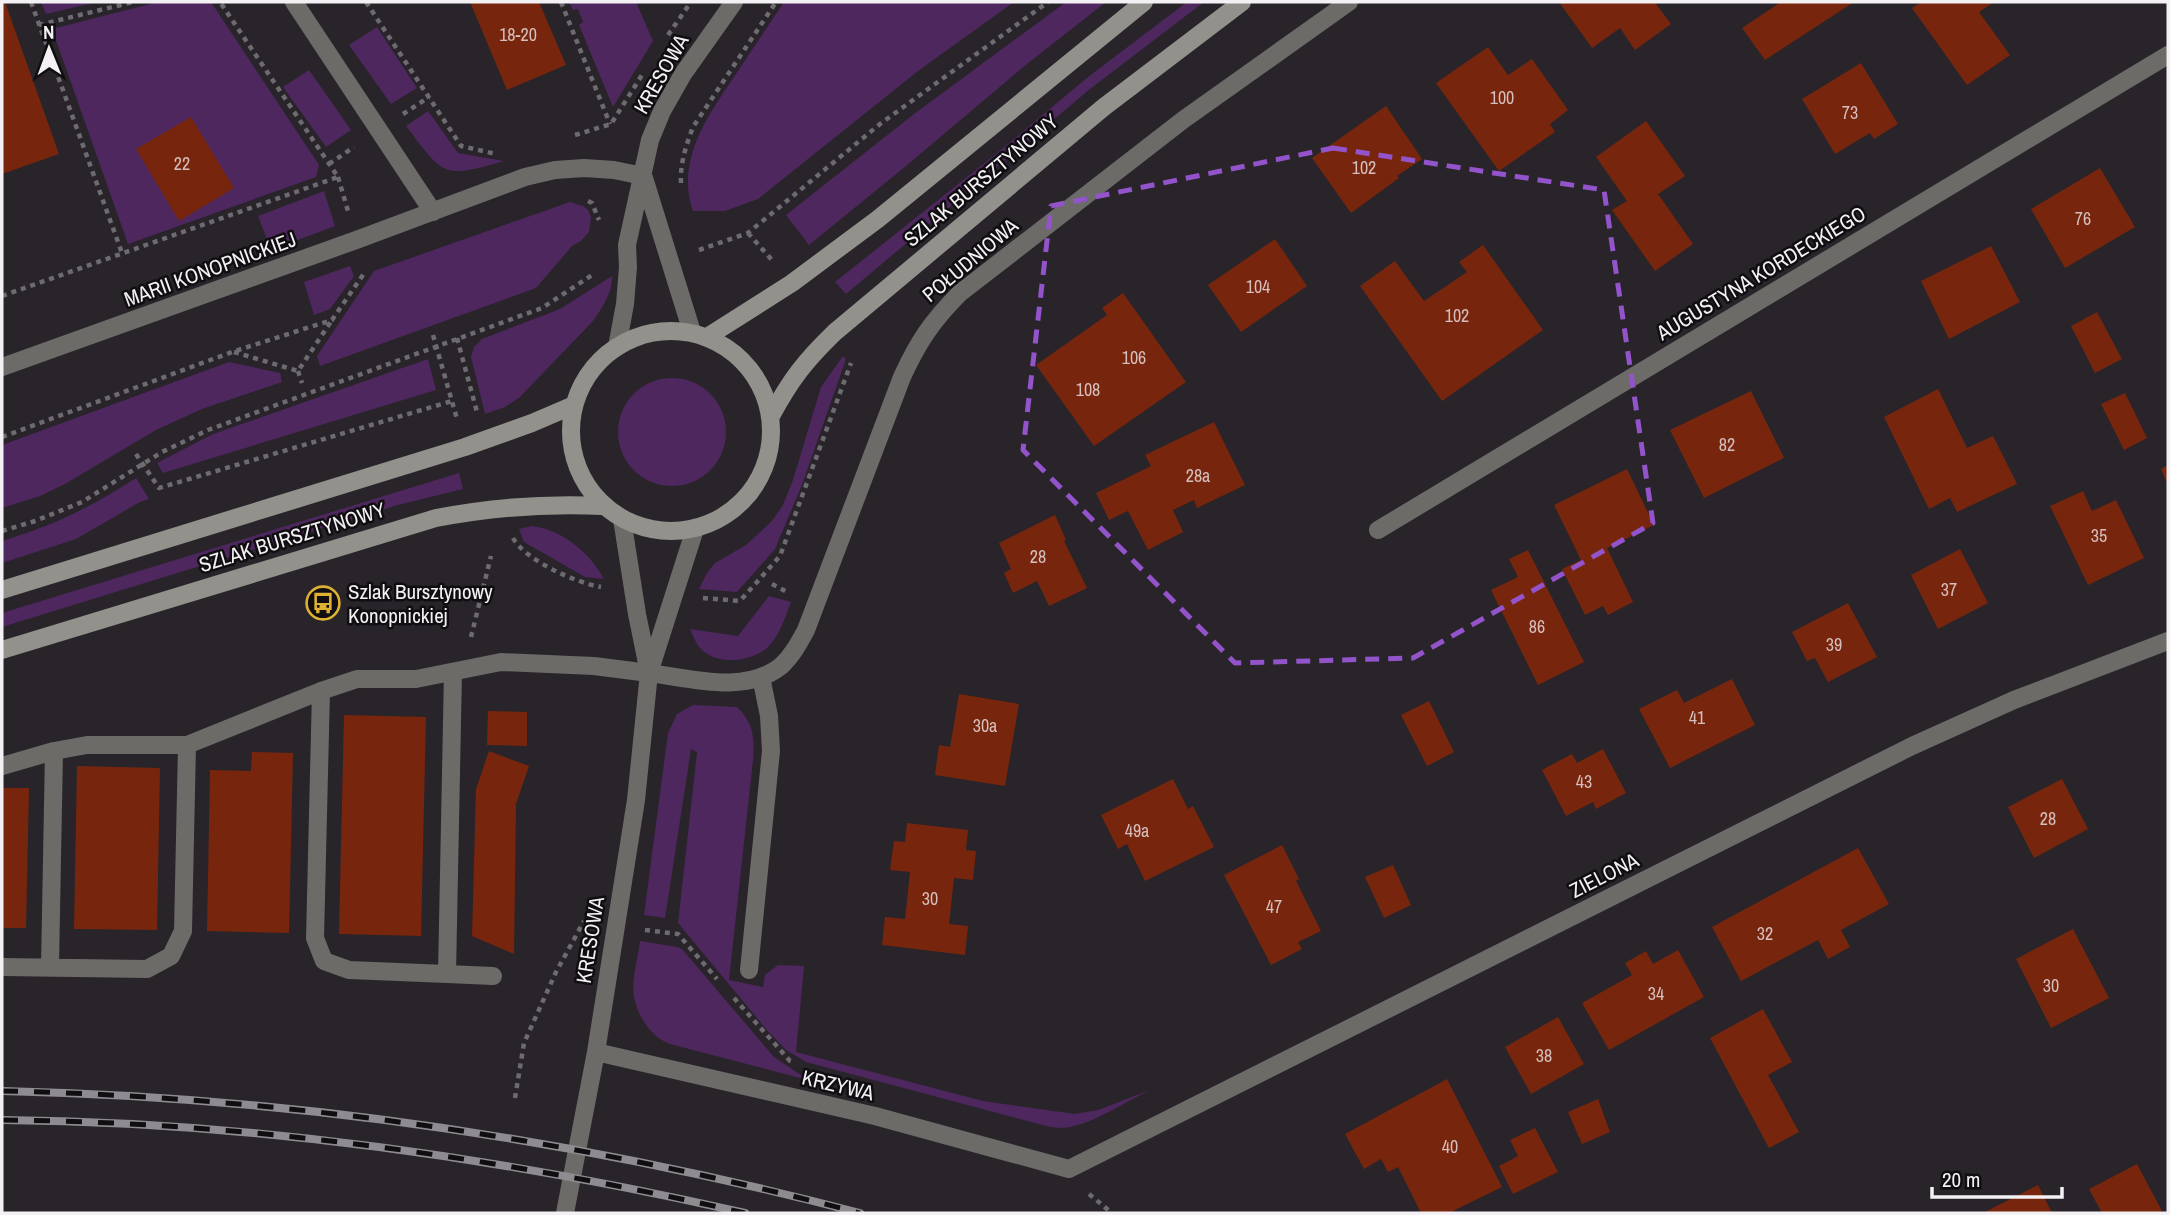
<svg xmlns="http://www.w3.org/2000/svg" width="2170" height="1215" font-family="'Archivo Narrow',sans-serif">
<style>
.green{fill:#4e275e}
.building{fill:#77260d}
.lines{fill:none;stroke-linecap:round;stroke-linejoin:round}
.path{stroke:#6e6b70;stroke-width:4.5;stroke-dasharray:5 5;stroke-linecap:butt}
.service{stroke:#6c6b67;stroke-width:18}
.minor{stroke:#6c6b67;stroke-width:18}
.secondary{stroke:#93918c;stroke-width:18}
.rail-casing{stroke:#8f8c91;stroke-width:8}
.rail{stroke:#100e11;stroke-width:5;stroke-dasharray:16;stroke-linecap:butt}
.marked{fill:none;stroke:#9353ca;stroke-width:5;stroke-dasharray:14 9;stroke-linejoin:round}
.labels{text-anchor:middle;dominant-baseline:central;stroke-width:5;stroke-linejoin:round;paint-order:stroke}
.number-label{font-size:18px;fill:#d5bebb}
.street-label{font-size:21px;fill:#f4f1f5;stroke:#100e11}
.poi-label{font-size:21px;fill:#f4f1f5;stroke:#100e11;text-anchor:start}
</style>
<rect width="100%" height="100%" fill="#28242a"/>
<path class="green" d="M 41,2 L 97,2 L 46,14 Z
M 158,2 L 211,2 L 319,165 L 316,177 L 128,244 L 52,29 Z
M 569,2 L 636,2 L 653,41 L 613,107 L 579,25 L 583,22 L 578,9 L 573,10 Z
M 784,2 L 1014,2 L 918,71 L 758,199 L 725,211 L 693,211 C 675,160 709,114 736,74 C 752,50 768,26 784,2 Z
M 1066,2 L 1106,2 L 1027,64 L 906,166 L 809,245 L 786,215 L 914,114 Z
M 1187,2 L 1204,2 L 1090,89 L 846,294 L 835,282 L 996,154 L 1088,77 Z
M 377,27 L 417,88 L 391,104 L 349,45 Z
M 309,70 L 351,130 L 326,147 L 283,87 Z
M 428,111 L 458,153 L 504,161 C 442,179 444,176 406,126 Z
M 324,191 L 335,226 L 271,250 L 258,216 Z
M 570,202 L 583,206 L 588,210 L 591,217 L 589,232 L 581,241 L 572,246 L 536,288 L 320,366 L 317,356 L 374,271 Z
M 350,266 L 354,276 L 330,309 L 314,315 L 304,282 Z
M 612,276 C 613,292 602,308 593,321 L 519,398 L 505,407 L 485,414 L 471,357 L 474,347 L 482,339 L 560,309 Z
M 843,356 L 846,359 L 802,485 L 775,549 L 737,592 L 699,589 L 707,573 L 715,563 L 746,545 L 771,522 L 783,505 L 793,480 L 821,387 Z
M 428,359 L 436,390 L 163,473 L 157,463 L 213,434 Z
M 229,362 L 280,373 L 282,382 L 202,409 L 156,430 L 65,484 L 40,496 L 2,508 L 2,445 Z
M618 432a54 54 0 1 1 108 0a54 54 0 1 1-108 0Z
M 459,473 L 463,489 L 398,505 L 2,627 L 2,613 Z
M 136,478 L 149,499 L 140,502 L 76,539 L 2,563 L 2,541 C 55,525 89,508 136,478 Z
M 532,526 C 563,530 590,553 604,579 L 585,577 L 524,542 L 519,529 Z
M 769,596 L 791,602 C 785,617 780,635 768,647 C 752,662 718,666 701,649 C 696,644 693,636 690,629 L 738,636 Z
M 693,705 L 737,707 C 753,722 755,738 753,760 L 729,980 L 763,987 L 765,975 L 778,965 L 804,966 L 796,1052 L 983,1101 L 1075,1114 L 1098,1110 L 1150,1090 C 1127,1101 1099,1120 1074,1126 C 1065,1129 1056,1128 1046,1126 L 806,1062 L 786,1050 L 767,1030 L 678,923 L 697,752 L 691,749 L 665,918 L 644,915 L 668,733 L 677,714 Z
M 640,941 L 677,947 L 682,949 L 774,1057 L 808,1080 L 670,1044 C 651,1037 638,1017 634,997 C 631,980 638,958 640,941 Z"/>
<path class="building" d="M 2,2 L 5,2 L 59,154 L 2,174 Z
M 470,2 L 539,2 L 566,65 L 507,90 Z
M 1559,2 L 1659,2 L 1656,4 L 1671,24 L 1635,50 L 1620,28 L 1592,48 Z
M 1776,2 L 1854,2 L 1765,60 L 1742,28 L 1778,4 Z
M 1921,2 L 1994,2 L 1979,12 L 2010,55 L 1967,85 L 1912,8 Z
M 1488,47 L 1508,75 L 1532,59 L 1568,110 L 1550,124 L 1555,132 L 1499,171 L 1436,83 Z
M 1861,63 L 1898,124 L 1874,139 L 1870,133 L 1835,154 L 1802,99 Z
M 1386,106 L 1422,159 L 1397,176 L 1399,178 L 1351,213 L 1312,158 Z
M 191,117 L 234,188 L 179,221 L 136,149 Z
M 1646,121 L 1685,176 L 1658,194 L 1693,244 L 1655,271 L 1612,210 L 1627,201 L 1596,157 Z
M 2100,168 L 2135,227 L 2065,268 L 2031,209 Z
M 1275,239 L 1307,286 L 1241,332 L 1208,285 Z
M 1483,245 L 1543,330 L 1442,401 L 1360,286 L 1395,261 L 1424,301 L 1467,272 L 1459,262 Z
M 1991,246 L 2020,302 L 1949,339 L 1921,281 Z
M 1123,293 L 1186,382 L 1094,446 L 1036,365 L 1107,315 L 1102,308 Z
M 2097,312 L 2122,359 L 2095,373 L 2071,326 Z
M 1938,389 L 1967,448 L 1993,436 L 2017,484 L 1957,512 L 1950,498 L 1929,509 L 1884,417 Z
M 1751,391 L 1784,458 L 1704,498 L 1670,430 Z
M 2125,393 L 2147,438 L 2124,450 L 2101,404 Z
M 1214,422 L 1245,485 L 1197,508 L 1194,500 L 1173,510 L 1183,532 L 1148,550 L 1128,511 L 1109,520 L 1096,493 L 1151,466 L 1145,455 Z
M 2168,465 L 2168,485 L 2161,469 Z
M 1627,469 L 1654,525 L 1607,548 L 1633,602 L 1608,615 L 1603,606 L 1585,615 L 1562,569 L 1581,560 L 1554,505 Z
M 2083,491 L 2092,511 L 2116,500 L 2144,558 L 2088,585 L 2050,506 Z
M 1055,515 L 1066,540 L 1064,541 L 1087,588 L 1049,606 L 1037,581 L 1013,593 L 1004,573 L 1011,569 L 999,543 Z
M 1960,549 L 1988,603 L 1938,629 L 1911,575 Z
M 1528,550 L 1584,662 L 1538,685 L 1491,590 L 1518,577 L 1509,559 Z
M 1848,603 L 1877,657 L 1828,682 L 1815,658 L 1807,661 L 1792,632 Z
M 1732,679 L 1755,725 L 1670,768 L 1639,709 L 1677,690 L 1684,703 Z
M 959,694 L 1019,704 L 1005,786 L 935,775 L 939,745 L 950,747 Z
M 1429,701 L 1454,752 L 1427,766 L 1401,715 Z
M 488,711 L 527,712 L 527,746 L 487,745 Z
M 344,715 L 426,717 L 421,936 L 339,934 Z
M 1603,749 L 1626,793 L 1596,809 L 1593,802 L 1566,816 L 1542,770 L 1572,754 L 1577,763 Z
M 489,751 L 529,766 L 516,804 L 514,954 L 472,936 L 476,789 Z
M 252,752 L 293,753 L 289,933 L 207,931 L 210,770 L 251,771 Z
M 77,766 L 160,768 L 157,930 L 74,929 Z
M 1173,779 L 1188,809 L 1193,806 L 1214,847 L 1145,881 L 1127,844 L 1118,849 L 1101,815 Z
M 2062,779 L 2088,829 L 2034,858 L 2008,807 Z
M 2,788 L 29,788 L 26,928 L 2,928 Z
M 907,823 L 968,830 L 966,850 L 976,851 L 973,880 L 954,878 L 949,924 L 968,926 L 965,955 L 882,945 L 885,917 L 905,919 L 910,872 L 890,870 L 894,841 L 905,842 Z
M 1282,845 L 1299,879 L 1296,881 L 1321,931 L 1298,942 L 1302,949 L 1271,965 L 1224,875 Z
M 1858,848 L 1889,904 L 1841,930 L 1850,947 L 1828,959 L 1818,940 L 1741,981 L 1712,927 Z
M 1393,865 L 1411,905 L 1384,918 L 1365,877 Z
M 2073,929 L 2109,998 L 2051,1028 L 2016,959 Z
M 1678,950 L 1704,997 L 1609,1050 L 1582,1003 L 1632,975 L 1625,963 L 1646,951 L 1653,964 Z
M 1763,1009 L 1792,1062 L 1768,1075 L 1799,1132 L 1769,1148 L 1710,1038 Z
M 1558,1017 L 1584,1064 L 1531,1094 L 1505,1047 Z
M 1447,1079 L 1502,1187 L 1453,1211 L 1454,1213 L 1421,1213 L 1398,1167 L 1388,1172 L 1381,1159 L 1364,1169 L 1345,1134 Z
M 1598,1099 L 1610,1132 L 1582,1144 L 1568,1112 Z
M 1535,1128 L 1558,1172 L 1513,1194 L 1499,1166 L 1518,1156 L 1510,1140 Z
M 2137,1164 L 2162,1211 L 2158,1213 L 2102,1213 L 2089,1189 Z
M 2038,1185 L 2052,1213 L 1983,1213 Z"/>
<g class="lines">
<path class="path" d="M 31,2 L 122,253
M 366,2 L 461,146 L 496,154
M 561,2 L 610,124
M 39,25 L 133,2
M 668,35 L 691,2
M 403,114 L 429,97
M 575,135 L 611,124 L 642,75
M 329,164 L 354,147
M 338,177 L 348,211
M 681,183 C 680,163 686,146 693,127 L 776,2
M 588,201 L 592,203 L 599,220
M 748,233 L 772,260
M 699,250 L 748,233 L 880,124 L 1048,2
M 2,296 L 338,177 L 220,2
M 433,335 L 457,419
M 457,338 L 477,412
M 234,352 L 298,371 L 332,320
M 298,371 L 302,383
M 2,437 L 232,352 L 332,320 L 365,272
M 136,454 L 159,488 L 452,401
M 2,531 L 35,521 L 82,502 L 162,452 L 208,430 L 542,308 L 595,273
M 513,538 C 525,560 576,583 601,587
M 772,584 L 787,592
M 703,598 L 740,601 L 780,556 L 851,363
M 471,637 L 491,556
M 645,930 L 678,934 L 717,979
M 734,998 L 790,1061 L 795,1063
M 515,1098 L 524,1043 L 556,972 L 584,921
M 1089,1194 L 1112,1213"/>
<path class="service" d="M 321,691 L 315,938 L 324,961 L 349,970 L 447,974 L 453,672
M 2,766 L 54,751 L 87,745 L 187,745 L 321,691 L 357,679 L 416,679 L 501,662 L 594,666 L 649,673
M 2,967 L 147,969 L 171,956 L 183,931 L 187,745
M 50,967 L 54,751
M 749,970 L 771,751 L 769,716 L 761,677
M 447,974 L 493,976"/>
<path class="minor" d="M 294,2 L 433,212
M 644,178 L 692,332
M 617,347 L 625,304 L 628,267 L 627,245 L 650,140 L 662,111 L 683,74 L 734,2
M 2,367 L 359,239 L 525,177 L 555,170 L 584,168 L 614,170 L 643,176
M 622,519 L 637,614 L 649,673
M 1378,530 L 2168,55
M 649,673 C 690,678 745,695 781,666 C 792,656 799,643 806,630 L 902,377 C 918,342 932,321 960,293 L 1183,120 L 1349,2
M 596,1052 L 875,1116 L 1069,1169 L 1912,746 L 2014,700 L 2168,641
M 565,1213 L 596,1052 L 636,800 L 649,673 L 695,529"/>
<path class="secondary" d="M571 431a100 100 0 1 1 200 0a100 100 0 1 1-200 0Z
M 707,337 L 792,283 L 878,219 L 1144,2
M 771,416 C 791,379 805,361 835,332 L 1104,107 L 1242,2
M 2,590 L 465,447 L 532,423 L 574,405
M 2,650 L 436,518 C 494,507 545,503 603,506"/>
<defs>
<path id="rail" d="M 2,1091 C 291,1097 580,1140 860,1213
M 2,1120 C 252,1122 502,1158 745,1213"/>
</defs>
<use href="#rail" class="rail-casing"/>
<use href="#rail" class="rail"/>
</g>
<path class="marked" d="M 1333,148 L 1604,190 L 1653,523 L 1413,658 L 1235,663 L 1023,450 L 1051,206 Z"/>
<defs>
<symbol id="bus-ring" viewBox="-11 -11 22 22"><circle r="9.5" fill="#100e11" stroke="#deb133" stroke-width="1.5"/><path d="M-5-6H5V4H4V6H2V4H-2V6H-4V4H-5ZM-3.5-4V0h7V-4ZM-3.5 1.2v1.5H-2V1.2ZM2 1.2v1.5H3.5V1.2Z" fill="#deb133"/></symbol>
</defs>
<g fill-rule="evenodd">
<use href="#bus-ring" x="304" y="584" width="38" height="38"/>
</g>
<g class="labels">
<g class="number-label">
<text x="518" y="34">18-20</text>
<text x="1502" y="97">100</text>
<text x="1850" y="112">73</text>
<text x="182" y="163">22</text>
<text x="1364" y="167">102</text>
<text x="2083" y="218">76</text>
<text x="1258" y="286">104</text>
<text x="1457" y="315">102</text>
<text x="1134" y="357">106</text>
<text x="1088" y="389">108</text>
<text x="1727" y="444">82</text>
<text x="1198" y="475">28a</text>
<text x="2099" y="535">35</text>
<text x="1038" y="556">28</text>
<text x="1949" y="589">37</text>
<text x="1537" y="626">86</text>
<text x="1834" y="644">39</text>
<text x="1697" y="717">41</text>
<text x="985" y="725">30a</text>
<text x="1584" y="781">43</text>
<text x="2048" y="818">28</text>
<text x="1137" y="830">49a</text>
<text x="930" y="898">30</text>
<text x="1274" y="906">47</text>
<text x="1765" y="933">32</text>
<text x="2051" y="985">30</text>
<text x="1656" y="993">34</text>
<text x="1544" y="1055">38</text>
<text x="1450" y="1146">40</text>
</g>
<g class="street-label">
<text transform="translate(661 74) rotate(-60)">KRESOWA</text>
<text transform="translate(981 180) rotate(-40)">SZLAK BURSZTYNOWY</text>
<text transform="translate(970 260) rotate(-40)">POŁUDNIOWA</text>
<text transform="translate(210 269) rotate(-20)">MARII KONOPNICKIEJ</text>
<text transform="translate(1761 273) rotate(-31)">AUGUSTYNA KORDECKIEGO</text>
<text transform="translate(292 537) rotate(-17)">SZLAK BURSZTYNOWY</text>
<text transform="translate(1604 875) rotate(-27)">ZIELONA</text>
<text transform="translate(590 940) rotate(-81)">KRESOWA</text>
<text transform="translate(838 1085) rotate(13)">KRZYWA</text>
</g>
<g class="poi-label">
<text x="348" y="591">Szlak Bursztynowy<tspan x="348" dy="24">Konopnickiej</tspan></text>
</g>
</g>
<rect width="2170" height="1215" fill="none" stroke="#f4f1f5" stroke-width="7"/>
<g transform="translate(49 49) rotate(359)" stroke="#100e11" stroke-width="5" paint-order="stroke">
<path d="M0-5L12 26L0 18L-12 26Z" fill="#f4f1f5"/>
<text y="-10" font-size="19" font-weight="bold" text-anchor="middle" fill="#f4f1f5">N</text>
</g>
<path d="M1932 1187v10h130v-10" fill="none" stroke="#f4f1f5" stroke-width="3.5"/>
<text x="1942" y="1187" font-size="21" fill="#f4f1f5" stroke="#100e11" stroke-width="5" paint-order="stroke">20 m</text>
</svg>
